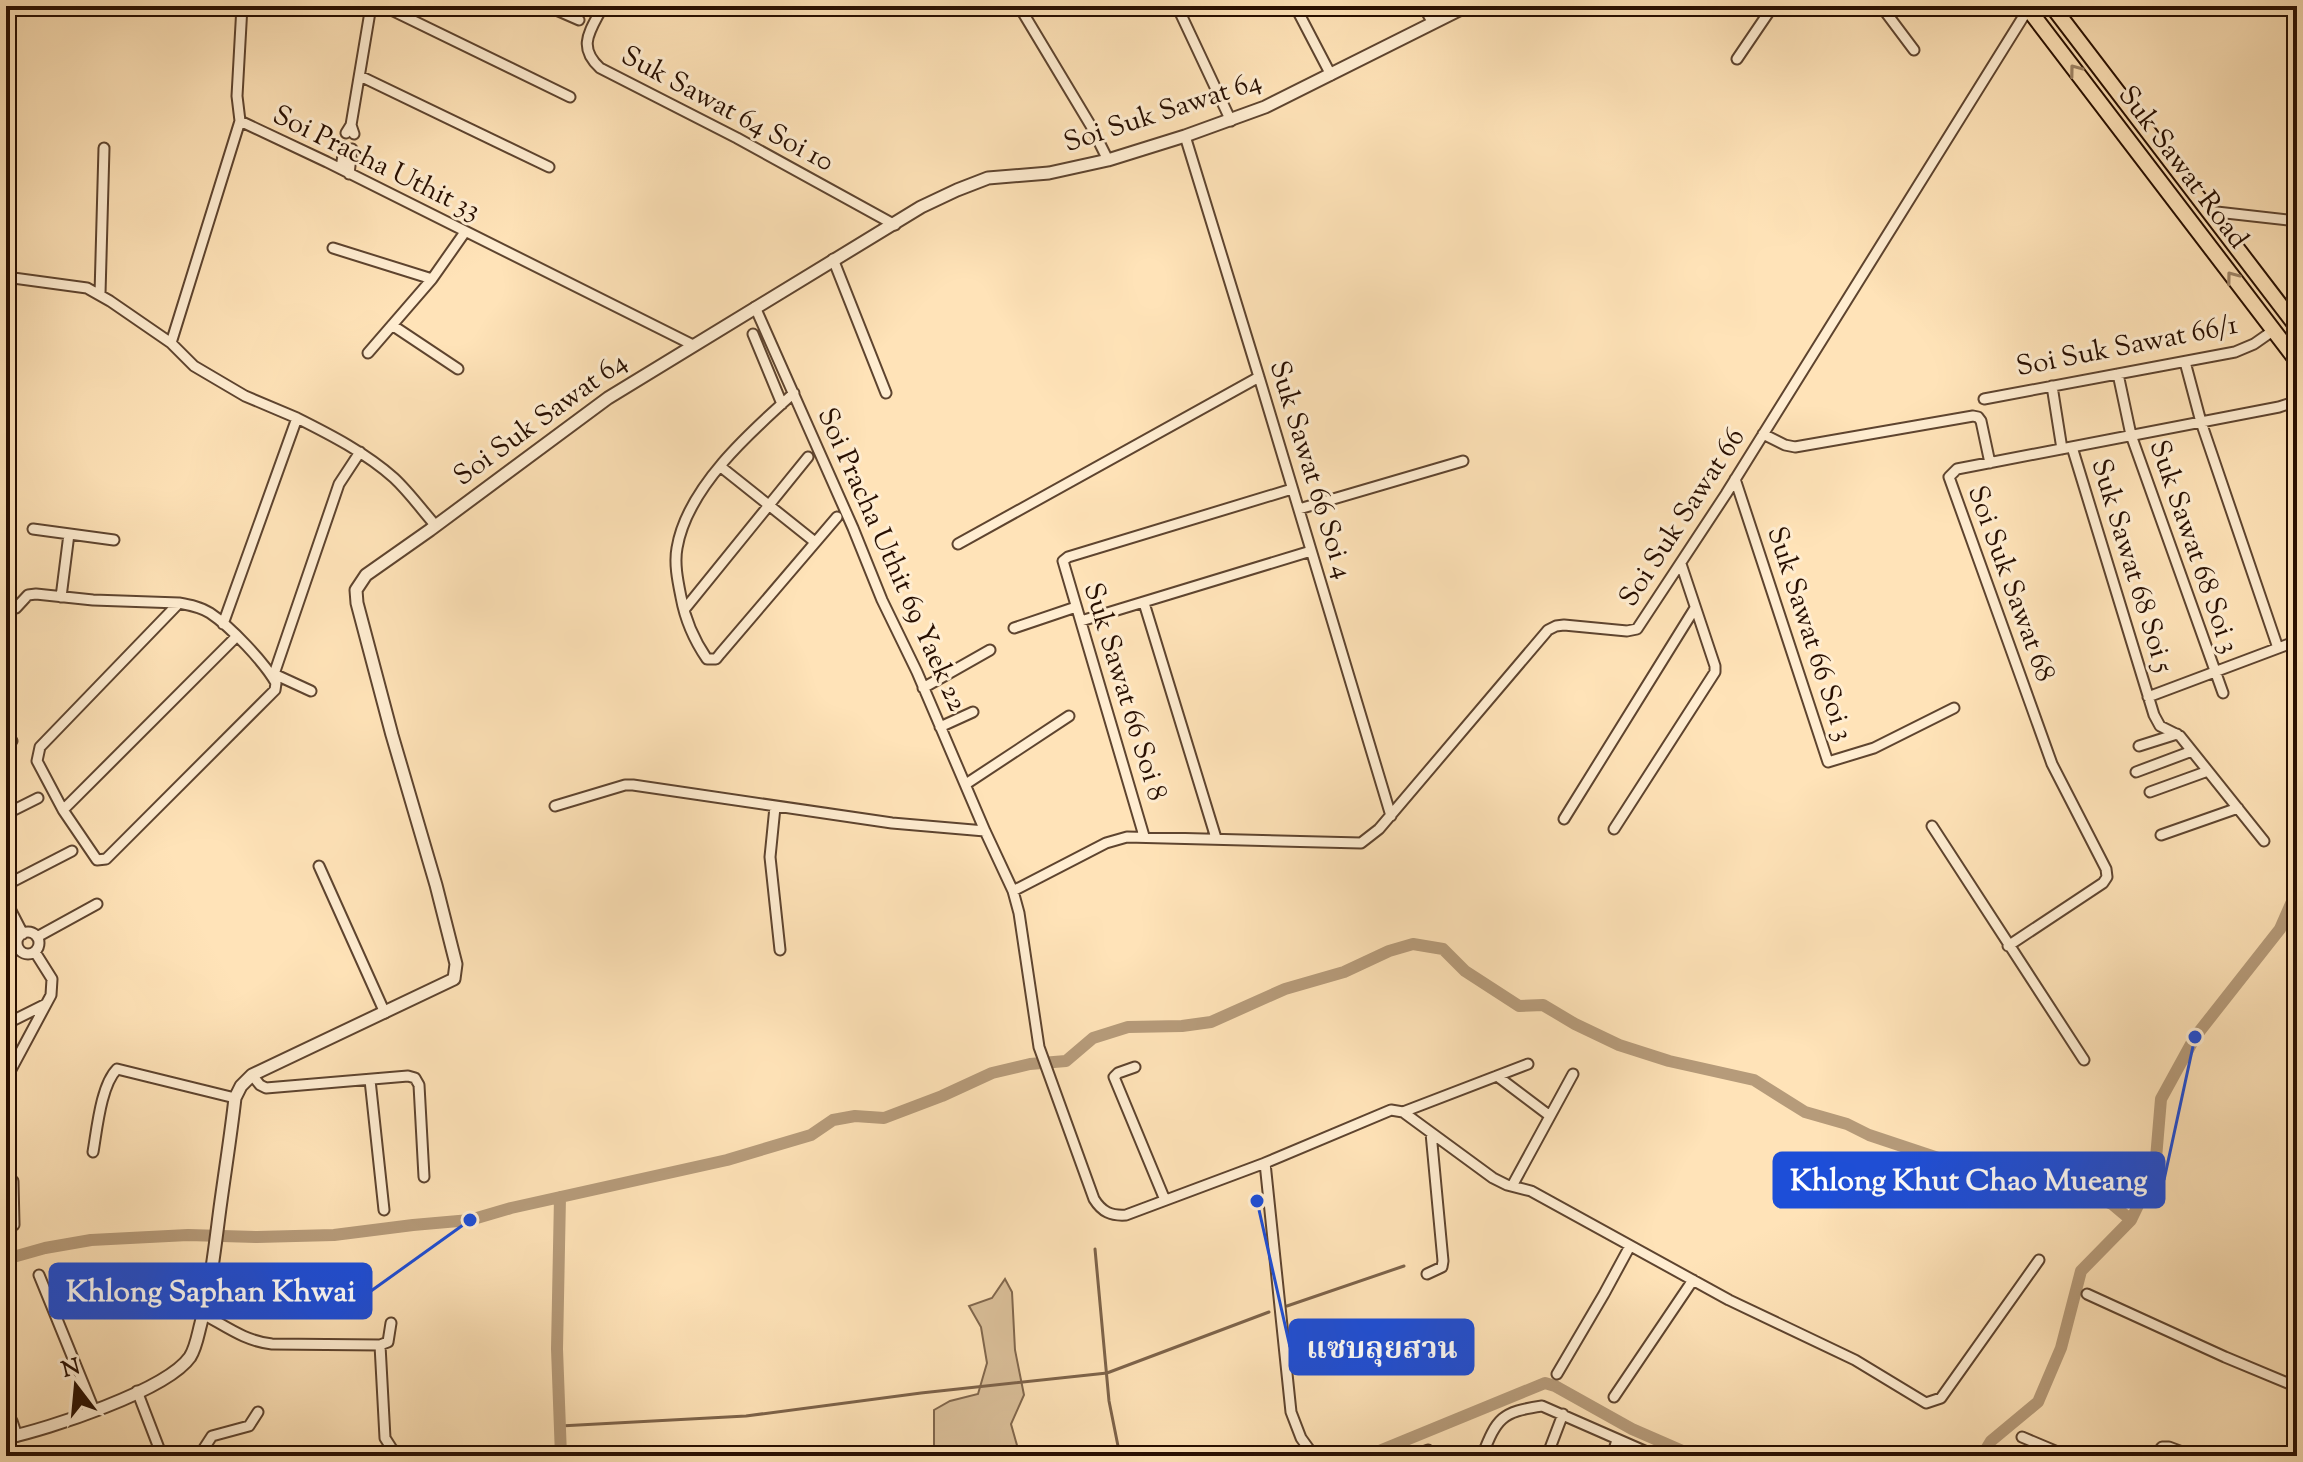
<svg xmlns="http://www.w3.org/2000/svg" width="2303" height="1462" font-family="'Sorts Mill Goudy','Noto Serif Thai',serif">
<style>
.green{fill:#dabf99;stroke:#81674d;stroke-width:2}
.lines{fill:none;stroke-linecap:round;stroke-linejoin:round}
.stream{stroke:#7d634a;stroke-width:3}
.canal{stroke:#b69b7a;stroke-width:12}
.minor-casing{stroke:#5e442f;stroke-width:13}
.tertiary-casing{stroke:#5e442f;stroke-width:15}
.primary-casing{stroke:#280f01;stroke-width:18}
.minor{stroke:#ffedd1;stroke-width:9}
.tertiary{stroke:#ffedd1;stroke-width:11}
.primary{stroke:#ffe3b8;stroke-width:14}
.oneway{stroke:#9e8466}
.labels{text-anchor:middle;dominant-baseline:central;stroke-width:6;stroke-linejoin:round;paint-order:stroke}
.street-label{font-size:28px;fill:#280f01;stroke:#ffedd1}
.leader{fill:none;stroke:#1d4ed8;stroke-width:3}
.callout-dot{fill:#1d4ed8;stroke:#ffedd1;stroke-width:3}
.callout{fill:#1d4ed8;stroke:#1d4ed8;stroke-width:3}
.callout-label{font-size:30px;text-anchor:middle;font-weight:bold;fill:#fff}
</style>
<rect width="100%" height="100%" fill="#ffe3b8"/>
<filter id="stains"><feTurbulence type="fractalNoise" baseFrequency=".0025" numOctaves="4"/><feColorMatrix values="0 0 0 0 .2 0 0 0 0 .09 0 0 0 0 .02 0 0 0 .5 -.17"/></filter>
<radialGradient id="worn" r=".72"><stop offset=".6" stop-color="#630" stop-opacity="0"/><stop offset="1" stop-color="#630" stop-opacity=".3"/></radialGradient>
<path class="green" d="M 1005,1279 L 1012,1292 L 1015,1350 L 1024,1395 L 1011,1424 L 1020,1456 L 934,1456 L 934,1410 L 950,1401 L 978,1394 L 987,1363 L 981,1327 L 969,1306 L 992,1298 Z"/>
<g class="lines">
<path class="stream" d="M 1095,1249 L 1109,1401 L 1120,1456
M 1287,1306 L 1404,1266
M 560,1426 L 746,1416 L 921,1393 L 1107,1373 L 1269,1312"/>
<path class="canal" d="M 560,1197 L 557,1349 L 561,1456
M 6,1259 L 45,1248 L 91,1240 L 188,1235 L 257,1237 L 334,1235 L 413,1225 L 470,1220 L 511,1208 L 727,1160 L 811,1135 L 833,1120 L 855,1116 L 884,1118 L 942,1096 L 992,1073 L 1030,1064 L 1066,1061 L 1093,1038 L 1128,1027 L 1182,1026 L 1211,1022 L 1285,989 L 1344,972 L 1389,951 L 1413,944 L 1443,949 L 1465,971 L 1519,1006 L 1543,1005 L 1575,1024 L 1619,1045 L 1669,1061 L 1754,1080 L 1805,1112 L 1847,1124 L 1869,1135 L 1995,1177 L 2023,1175 L 2091,1194 L 2112,1204 L 2131,1220
M 1367,1456 L 1545,1383 L 1555,1386 L 1632,1429 L 1694,1456
M 1982,1456 L 1991,1441 L 2038,1402 L 2061,1348 L 2081,1271 L 2131,1220 L 2155,1170 L 2161,1099 L 2195,1037 L 2280,929 L 2297,890"/>
<defs>
<path id="minor" d="M 383,6 L 570,97
M 547,6 L 579,20
M 603,6 C 591,30 576,46 600,68 L 737,138 L 895,225
M 1019,6 L 1091,126 L 1108,160
M 1177,6 L 1231,121
M 1295,6 L 1331,75
M 1423,6 L 1433,23
M 1881,6 L 1914,50
M 1737,59 L 1773,6
M 360,76 L 549,167
M 240,121 L 237,96 L 242,6
M 351,125 L 371,6
M 346,133 L 351,125 L 354,134
M 1185,136 L 1259,377 L 1391,816
M 341,169 L 344,147
M 349,174 L 352,149
M 2208,211 L 2297,221
M 333,248 L 432,279
M 833,259 L 886,393
M 6,277 L 87,288 L 110,301 L 171,343 L 194,366 L 245,396 L 297,418
M 100,294 L 104,148
M 755,307 L 853,528 L 882,600 L 917,672 L 985,831 L 1013,891 L 1019,913 L 1039,1047 L 1094,1199 C 1102,1212 1111,1216 1126,1215 L 1265,1163 L 1291,1412 L 1301,1438 L 1314,1456
M 392,325 L 458,369
M 753,334 L 782,404
M 171,343 L 240,121 L 327,162 L 693,345
M 368,353 L 432,279 L 465,232
M 2185,362 L 2201,422 L 2278,648
M 2118,374 L 2131,435 L 2223,693
M 2052,386 L 2062,449
M 794,393 C 750,432 687,488 677,548 C 674,564 678,582 681,597 C 685,619 694,640 707,659 L 716,659 L 720,654 L 837,517
M 1984,399 L 2235,352 L 2254,344 L 2274,330
M 1763,434 L 1785,445 L 1795,447 L 1973,416 L 1978,417 L 1981,421 L 1990,463
M 2072,447 L 2154,715 L 2160,726 L 2180,736 L 2264,841
M 721,467 L 815,542
M 1735,479 L 1828,762 L 1874,748 L 1954,708
M 1299,509 L 1463,461
M 33,529 L 114,540
M 958,544 L 1259,377
M 61,597 L 69,534
M 1144,603 L 1216,838
M 6,609 L 16,608 L 28,595 L 36,594 L 93,600 L 179,603 C 190,605 201,607 210,613 C 231,627 264,662 276,683 L 275,690 L 106,859 L 97,860 L 63,810 L 37,761 L 40,747 L 179,603
M 684,610 L 808,457
M 1081,621 L 1311,551
M 223,624 L 297,418 C 331,435 366,453 394,478 C 409,492 422,510 436,526
M 1014,628 L 1076,607
M 274,674 L 311,691
M 273,677 L 339,484 L 360,452
M 923,688 L 990,650
M 2148,697 L 2297,641
M 940,727 L 973,712
M 6,744 L 12,741
M 2139,746 L 2177,734
M 2136,772 L 2192,751
M 966,784 L 1069,716
M 2150,792 L 2208,771
M 555,806 L 625,785 L 633,785 L 892,823 L 985,831
M 775,807 L 770,857 L 780,950
M 63,810 L 237,636
M 6,814 L 38,798
M 1564,819 L 1695,608
M 1932,826 L 2084,1060
M 1614,829 L 1715,672 L 1715,666 L 1681,564
M 2161,835 L 2238,808
M 1144,836 L 1063,561 L 1068,557 L 1292,489
M 319,866 L 385,1013
M 6,885 L 72,851
M 1013,891 L 1106,843 L 1127,837 L 1361,843 L 1379,829 L 1548,630 L 1556,626 L 1564,625 L 1627,631 L 1637,629 L 1726,494 L 2030,6
M 6,901 L 23,934
M17 943a11 11 0 1 1 22 0a11 11 0 1 1-22 0Z
M 37,937 L 97,904
M 2008,946 L 2103,883 L 2107,877 L 2106,869 L 2052,764 L 1949,477 L 1957,469 L 2279,407 L 2297,401
M 6,1024 L 46,1004
M 1135,1067 L 1118,1073 L 1114,1077 L 1165,1200
M 252,1075 L 260,1085 L 266,1088 L 408,1076 L 415,1078 L 419,1085 L 424,1177
M 1497,1076 L 1550,1116
M 6,1079 L 51,995 L 52,979 L 35,952
M 370,1080 L 384,1210
M 1403,1112 L 1528,1064
M 93,1152 C 97,1129 101,1085 117,1069 L 235,1098
M 1265,1163 L 1391,1110 L 1403,1112 L 1493,1178 L 1507,1185 L 1531,1191 L 1729,1300 L 1855,1360 L 1926,1403 L 1941,1398 L 2039,1260
M 6,1176 L 13,1181 L 14,1225
M 1512,1186 L 1573,1074
M 1427,1274 L 1442,1267 L 1443,1261 L 1431,1133
M 39,1275 L 94,1410
M 2087,1294 L 2225,1357 L 2297,1387
M 203,1314 C 227,1327 245,1341 272,1344 L 380,1345 L 388,1342 L 391,1323
M 380,1345 L 385,1438 L 392,1449 L 400,1456
M 1557,1374 L 1604,1294 L 1630,1246
M 137,1391 L 162,1456
M 1614,1397 L 1693,1280
M 6,1402 L 8,1408
M 12,1421 L 17,1436
M 2022,1437 L 2067,1456
M 199,1456 L 212,1436 L 249,1426 L 258,1412
M 1412,1456 L 1428,1450
M 1482,1456 C 1497,1418 1501,1412 1542,1406 L 1656,1456
M 1547,1456 L 1563,1414
M 1612,1456 L 1617,1440
M 2155,1456 L 2162,1447 L 2169,1447 L 2193,1456"/>
<path id="tertiary" d="M 6,1438 C 48,1429 166,1391 190,1357 C 196,1348 198,1334 201,1323 C 211,1284 215,1246 220,1208 C 225,1171 231,1134 235,1098 L 241,1086 L 252,1075 L 454,979 L 456,964 L 436,885 L 392,735 L 357,603 L 356,590 L 366,575 L 430,530 L 608,398 L 921,207 L 957,190 L 988,178 L 1049,173 L 1108,160 L 1185,136 L 1265,107 L 1467,6"/>
<path id="primary" d="M 2026,6 L 2297,361
M 2052,6 L 2297,327"/>
</defs>
<use href="#minor" class="minor-casing"/>
<use href="#tertiary" class="tertiary-casing"/>
<use href="#primary" class="primary-casing"/>
<use href="#minor" class="minor"/>
<use href="#tertiary" class="tertiary"/>
<use href="#primary" class="primary"/>
</g>
<defs><path id="oneway-chevron" d="M-2-3.5L2.5 0L-2 3.5" fill="none" stroke-width="1.6" stroke-linecap="round" stroke-linejoin="round" transform="scale(2)"/></defs>
<g class="oneway">
<use href="#oneway-chevron" transform="translate(2075 70) rotate(-127)"/>
<use href="#oneway-chevron" transform="translate(2232 277) rotate(-127)"/>
</g>
<g class="labels">
<g class="street-label">
<text transform="translate(727 110) rotate(28)">Suk Sawat 64 Soi 10</text>
<text transform="translate(1163 113) rotate(-18)">Soi Suk Sawat 64</text>
<text transform="translate(376 164) rotate(26)">Soi Pracha Uthit 33</text>
<text transform="translate(2182 168) rotate(53)">Suk Sawat Road</text>
<text transform="translate(2127 347) rotate(-11)">Soi Suk Sawat 66/1</text>
<text transform="translate(541 420) rotate(-36)">Soi Suk Sawat 64</text>
<text transform="translate(1310 470) rotate(73)">Suk Sawat 66 Soi 4</text>
<text transform="translate(1683 518) rotate(-57)">Soi Suk Sawat 66</text>
<text transform="translate(2193 547) rotate(71)">Suk Sawat 68 Soi 3</text>
<text transform="translate(891 560) rotate(66)">Soi Pracha Uthit 69 Yaek 22</text>
<text transform="translate(2131 566) rotate(73)">Suk Sawat 68 Soi 5</text>
<text transform="translate(2010 584) rotate(70)">Soi Suk Sawat 68</text>
<text transform="translate(1809 634) rotate(72)">Suk Sawat 66 Soi 3</text>
<text transform="translate(1124 692) rotate(73)">Suk Sawat 66 Soi 8</text>
</g>
</g>
<path class="leader" d="M2195 1037L2164 1180M470 1220L371 1291M1257 1201L1290 1347"/>
<g class="callout-dot">
<circle cx="2195" cy="1037" r="8"/>
<circle cx="470" cy="1220" r="8"/>
<circle cx="1257" cy="1201" r="8"/>
</g>
<g class="callout">
<rect x="1774" y="1153" width="390" height="54" rx="8"/>
<rect x="50" y="1264" width="321" height="54" rx="8"/>
<rect x="1290" y="1320" width="183" height="54" rx="8"/>
</g>
<g class="callout-label">
<text x="1969" y="1190">Khlong Khut Chao Mueang</text>
<text x="211" y="1301">Khlong Saphan Khwai</text>
<text x="1382" y="1358">แซบลุยสวน</text>
</g>
<rect width="2303" height="1462" fill="none" stroke="#ffe3b8" stroke-width="32"/>
<rect x="8" y="8" width="2287" height="1446" fill="none" stroke="#280f01" stroke-width="4"/>
<rect x="16" y="16" width="2271" height="1430" fill="none" stroke="#280f01" stroke-width="2"/>
<g transform="translate(76 1386) rotate(344)" stroke="#ffedd1" stroke-width="6" paint-order="stroke">
<path d="M0-6L14 30L0 20L-14 30Z" fill="#280f01"/>
<text y="-12" font-size="22" font-weight="bold" text-anchor="middle" fill="#280f01">N</text>
</g>
<rect width="100%" height="100%" filter="url(#stains)"/>
<rect width="100%" height="100%" fill="url(#worn)"/>
</svg>
